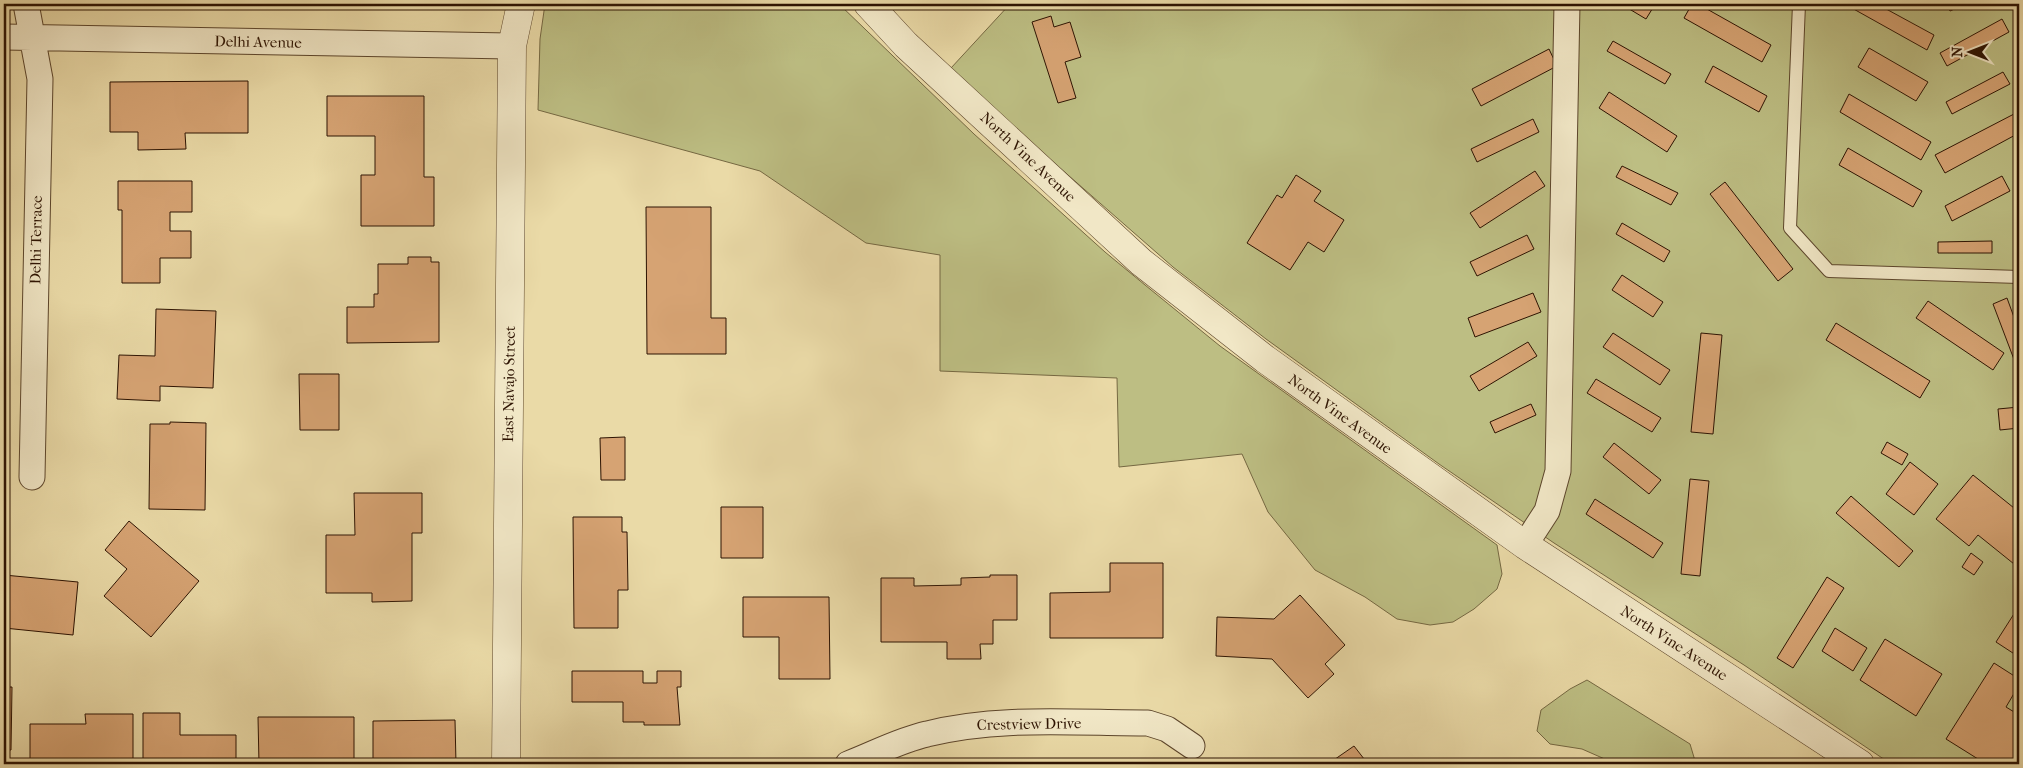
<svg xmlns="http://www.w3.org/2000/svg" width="2023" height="768" font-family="'IM FELL French Canon',serif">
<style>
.green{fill:#bdbe83;stroke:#756842}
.building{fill:#d6a373;stroke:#2d1302}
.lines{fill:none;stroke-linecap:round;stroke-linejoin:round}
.service-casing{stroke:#5c452b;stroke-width:14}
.minor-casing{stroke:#5c452b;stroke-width:27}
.tertiary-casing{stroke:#5c452b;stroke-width:29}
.service{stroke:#f1e7c6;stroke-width:12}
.minor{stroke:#f1e7c6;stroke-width:25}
.tertiary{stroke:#f1e7c6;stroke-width:28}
.labels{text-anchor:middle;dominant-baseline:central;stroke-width:4;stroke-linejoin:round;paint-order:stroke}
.street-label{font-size:15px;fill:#2d1302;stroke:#f1e7c6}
</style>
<rect width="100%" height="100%" fill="#eadaa7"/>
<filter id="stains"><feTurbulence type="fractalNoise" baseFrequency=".004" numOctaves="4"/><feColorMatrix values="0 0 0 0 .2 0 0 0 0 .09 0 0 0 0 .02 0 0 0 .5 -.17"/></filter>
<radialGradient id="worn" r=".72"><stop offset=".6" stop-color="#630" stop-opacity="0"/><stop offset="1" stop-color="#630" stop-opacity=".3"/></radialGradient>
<path class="green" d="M 545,4 L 839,4 L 974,134 L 1105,252 L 1145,285 L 1220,346 L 1497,545 L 1502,574 L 1497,589 L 1474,609 L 1453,622 L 1430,625 L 1397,619 L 1365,597 L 1315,570 L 1268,512 L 1242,454 L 1119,467 L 1117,378 L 940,371 L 940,255 L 866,243 L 760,171 L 538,110 L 540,39 Z
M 1010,4 L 2019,4 L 2019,764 L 1891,764 L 1744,665 L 1554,543 L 1439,464 L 1266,339 L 1173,267 L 1036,147 L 951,68 Z
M 1587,680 L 1690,744 L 1696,764 L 1616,764 L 1582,749 L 1550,744 L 1537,731 L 1541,710 L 1570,689 Z"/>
<path class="building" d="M 1621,4 L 1650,4 L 1654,6 L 1646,19 Z
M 1692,4 L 1698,4 L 1771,45 L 1762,62 L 1684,18 Z
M 1852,4 L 1877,4 L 1934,35 L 1927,50 L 1850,7 Z
M 1946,4 L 1966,4 L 1950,11 Z
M 1051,16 L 1054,27 L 1070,22 L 1081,57 L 1065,62 L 1076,98 L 1058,103 L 1032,22 Z
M 2002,19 L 2009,32 L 1947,66 L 1940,53 Z
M 1613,41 L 1671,74 L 1665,84 L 1607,51 Z
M 1869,48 L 1928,82 L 1916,101 L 1858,67 Z
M 1549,49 L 1557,66 L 1481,106 L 1472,89 Z
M 1713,66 L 1767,96 L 1759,112 L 1705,82 Z
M 2003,72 L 2010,84 L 1952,114 L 1946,102 Z
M 248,81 L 248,133 L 185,133 L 186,149 L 138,150 L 138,132 L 110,132 L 110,82 Z
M 1609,92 L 1677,136 L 1667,152 L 1599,108 Z
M 1849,94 L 1931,142 L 1921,160 L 1840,112 Z
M 327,96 L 424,96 L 424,177 L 434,177 L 434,226 L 361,226 L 361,175 L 375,175 L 375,136 L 327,136 Z
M 2014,114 L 2019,123 L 2019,133 L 1945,173 L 1935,155 Z
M 1533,119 L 1539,132 L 1477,162 L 1471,149 Z
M 1848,148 L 1922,191 L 1913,207 L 1839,165 Z
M 1622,166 L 1678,193 L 1671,205 L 1616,177 Z
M 1535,171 L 1545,186 L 1480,228 L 1470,213 Z
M 1296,175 L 1321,191 L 1314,201 L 1344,220 L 1324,252 L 1308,242 L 1290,270 L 1247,243 L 1277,195 L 1282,198 Z
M 2002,176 L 2010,191 L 1952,221 L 1945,206 Z
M 118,181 L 192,181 L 192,212 L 170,212 L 170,231 L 191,231 L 191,258 L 160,258 L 160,283 L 122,283 L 122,210 L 118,210 Z
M 1725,182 L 1793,269 L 1778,281 L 1710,194 Z
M 646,207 L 711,207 L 711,318 L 726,318 L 726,354 L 647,354 Z
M 1622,223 L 1670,251 L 1664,262 L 1616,234 Z
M 1527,235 L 1534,249 L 1477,276 L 1470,262 Z
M 1992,241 L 1992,253 L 1938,253 L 1938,242 Z
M 408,257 L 431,257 L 431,262 L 439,262 L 439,342 L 347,343 L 347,307 L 374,307 L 374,294 L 378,294 L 378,264 L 408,264 Z
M 1622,275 L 1663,302 L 1653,317 L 1612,290 Z
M 1533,293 L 1541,312 L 1475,337 L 1468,318 Z
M 2007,298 L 2019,331 L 2019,369 L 2018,370 L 1993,304 Z
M 1928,301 L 2004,353 L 1993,370 L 1916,318 Z
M 156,309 L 216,311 L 213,388 L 160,386 L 160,401 L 117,399 L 119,355 L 155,356 Z
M 1836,323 L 1930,381 L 1920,398 L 1826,340 Z
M 1613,333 L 1670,370 L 1660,385 L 1603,347 Z
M 1701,333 L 1722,335 L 1713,434 L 1691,432 Z
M 1528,342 L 1537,356 L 1479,391 L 1470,376 Z
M 299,374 L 339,374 L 339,430 L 300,430 Z
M 1596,379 L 1661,418 L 1652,432 L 1587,393 Z
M 1531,404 L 1536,415 L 1495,433 L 1490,422 Z
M 2019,407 L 2019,428 L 2000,430 L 1998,409 Z
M 170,422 L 206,423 L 205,510 L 149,509 L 150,424 L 170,424 Z
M 625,437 L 625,480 L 601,480 L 600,438 Z
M 1887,442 L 1908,454 L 1902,465 L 1881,453 Z
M 1614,443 L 1661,480 L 1649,494 L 1603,457 Z
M 1910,462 L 1938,484 L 1914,515 L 1886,494 Z
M 1973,475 L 2019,512 L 2019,568 L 1978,535 L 1969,546 L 1936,519 Z
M 1690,479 L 1709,481 L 1700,576 L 1681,574 Z
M 354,493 L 422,493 L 422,533 L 412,533 L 412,601 L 372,602 L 372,593 L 326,593 L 326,535 L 355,535 Z
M 1851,496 L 1913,551 L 1899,567 L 1836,513 Z
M 1595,499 L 1663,543 L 1653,558 L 1586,514 Z
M 721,507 L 763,507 L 763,558 L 721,558 Z
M 573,517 L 622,517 L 622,532 L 627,532 L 628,590 L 618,590 L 618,628 L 574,628 Z
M 129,521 L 199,581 L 151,637 L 104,596 L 127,569 L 105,550 Z
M 1971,553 L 1983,562 L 1974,575 L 1962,567 Z
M 1110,563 L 1163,563 L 1163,638 L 1050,638 L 1050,593 L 1110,592 Z
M 4,575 L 78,582 L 73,635 L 4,628 Z
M 990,575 L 1017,575 L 1017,620 L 993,620 L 993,644 L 980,644 L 981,659 L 947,659 L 947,642 L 881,642 L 881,578 L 914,578 L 914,586 L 961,585 L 961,578 L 990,577 Z
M 1827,577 L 1844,588 L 1793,668 L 1777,658 Z
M 1300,595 L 1345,645 L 1325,664 L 1334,674 L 1308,698 L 1272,659 L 1216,656 L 1217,617 L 1274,619 Z
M 743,597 L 829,597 L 830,679 L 779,679 L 779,637 L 743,637 Z
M 2019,606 L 2019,657 L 1996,642 Z
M 1835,628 L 1867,648 L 1853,671 L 1822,651 Z
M 1885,639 L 1942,674 L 1916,716 L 1860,680 Z
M 1994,663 L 2019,679 L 2019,685 L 2006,707 L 2019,715 L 2019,764 L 1986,764 L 1946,739 Z
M 572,671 L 643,671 L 643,683 L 657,683 L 657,671 L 681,671 L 681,687 L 677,687 L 680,725 L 644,725 L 644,722 L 623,722 L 623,702 L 572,702 Z
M 4,687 L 12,687 L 11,750 L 4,750 Z
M 143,713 L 180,713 L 180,735 L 236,735 L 236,764 L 143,764 Z
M 85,714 L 133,714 L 133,764 L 30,764 L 30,724 L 86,724 Z
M 258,717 L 354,717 L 354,764 L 259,764 Z
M 455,720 L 456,764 L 373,764 L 373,721 Z
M 1354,746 L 1368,764 L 1328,764 Z"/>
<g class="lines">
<defs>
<path id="service" d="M 1799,4 L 1790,228 L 1829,271 L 2019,277"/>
<path id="minor" d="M 26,4 L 40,79 L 32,477
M 4,37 L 512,46
M 1525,545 L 1547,511 L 1558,471 L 1567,4
M 848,764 C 874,754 900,740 927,734 C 998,716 1075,723 1148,723 L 1167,729 L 1192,746"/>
<path id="tertiary" d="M 868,4 L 906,45 L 1141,262 L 1265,359 L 1525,545 L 1860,764
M 506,764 L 512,46 L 521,4"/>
</defs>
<use href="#service" class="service-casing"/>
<use href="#minor" class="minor-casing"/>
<use href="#tertiary" class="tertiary-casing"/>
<use href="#service" class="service"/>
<use href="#minor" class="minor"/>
<use href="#tertiary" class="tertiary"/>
</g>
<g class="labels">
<g class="street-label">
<text transform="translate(258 42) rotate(1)">Delhi Avenue</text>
<text transform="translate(1028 157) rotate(43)">North Vine Avenue</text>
<text transform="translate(36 240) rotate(-89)">Delhi Terrace</text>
<text transform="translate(509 384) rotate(-89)">East Navajo Street</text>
<text transform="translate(1340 414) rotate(36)">North Vine Avenue</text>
<text transform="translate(1674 643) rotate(33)">North Vine Avenue</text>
<text transform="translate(1029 724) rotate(-1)">Crestview Drive</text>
</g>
</g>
<rect width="2023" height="768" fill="none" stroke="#eadaa7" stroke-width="20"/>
<rect x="5" y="5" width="2013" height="758" fill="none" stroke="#2d1302" stroke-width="2.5"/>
<rect x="10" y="10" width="2003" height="748" fill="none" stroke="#2d1302"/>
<g transform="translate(1970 52) rotate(270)" stroke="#f1e7c6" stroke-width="4" paint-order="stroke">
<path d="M0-4L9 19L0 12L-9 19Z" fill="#2d1302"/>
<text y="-8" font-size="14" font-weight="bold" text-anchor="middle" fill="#2d1302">N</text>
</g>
<rect width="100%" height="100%" filter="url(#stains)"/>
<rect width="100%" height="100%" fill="url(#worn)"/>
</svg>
